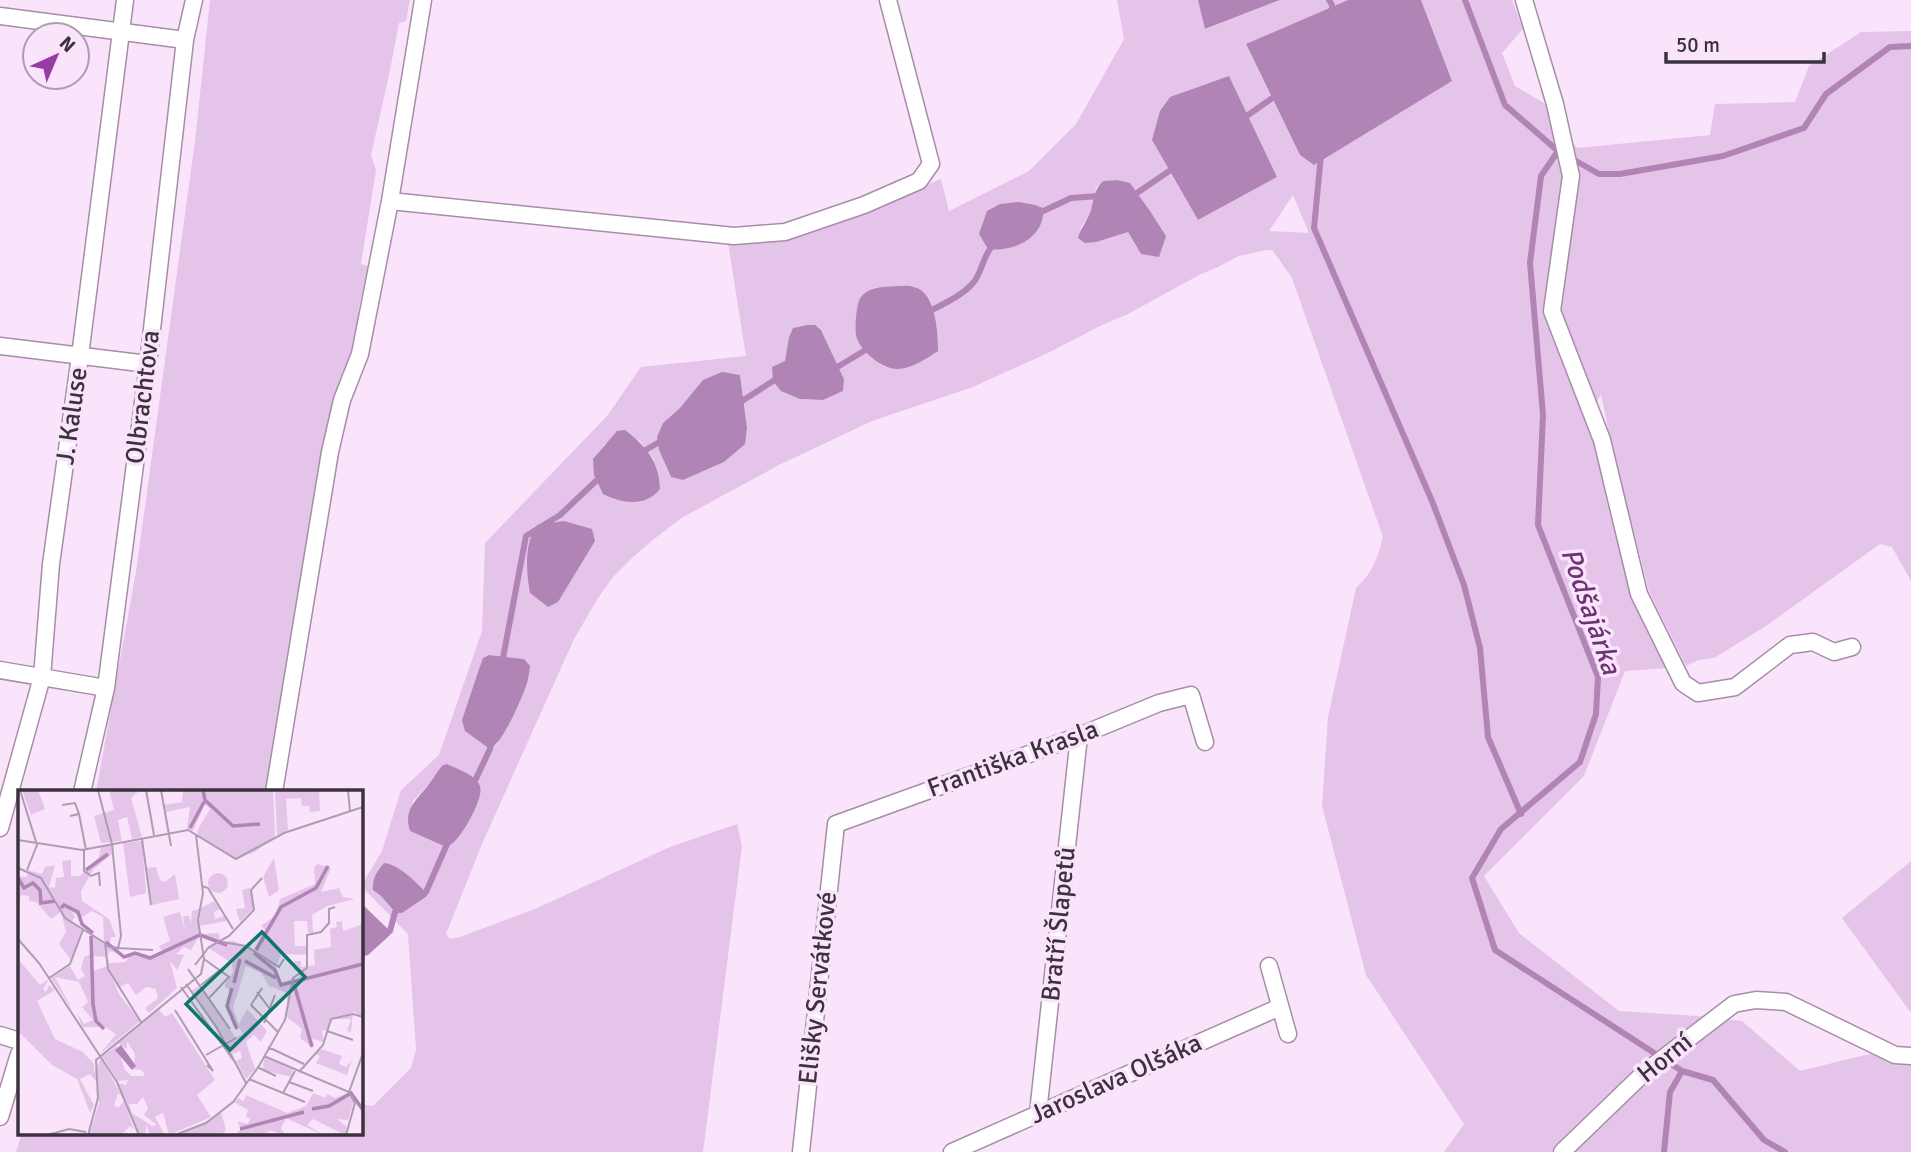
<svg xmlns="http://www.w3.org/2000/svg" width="1911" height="1152" font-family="Signika,sans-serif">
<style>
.green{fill:#e5c4e9;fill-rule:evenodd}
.water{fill:#b084b5}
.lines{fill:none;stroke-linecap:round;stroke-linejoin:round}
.stream{stroke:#b084b5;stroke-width:6}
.street-casing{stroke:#a68da8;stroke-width:19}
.street{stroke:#fff;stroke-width:16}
.labels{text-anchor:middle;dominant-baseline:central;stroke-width:7;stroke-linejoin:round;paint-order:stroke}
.street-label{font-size:26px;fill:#3c323e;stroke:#fae4fc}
.water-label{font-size:28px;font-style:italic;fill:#6c3472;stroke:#fae4fc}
.inset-river{fill:none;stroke:#b084b5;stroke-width:3.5}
.inset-road{fill:none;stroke:#ae9db0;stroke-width:2}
.view{fill:#0f766e;fill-opacity:0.15;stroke:#0f766e;stroke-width:3.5}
.inset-edge{fill:none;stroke:#3c323e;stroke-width:3.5}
</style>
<rect width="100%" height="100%" fill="#fae4fc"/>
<path class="green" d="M 210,0 L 410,0 L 406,21 L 399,23 L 389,75 L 371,155 L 376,170 L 361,264 L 368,266 L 358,311 L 360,322 L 269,791 L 96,792 L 136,572 L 195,141 Z
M 1117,0 L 1198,0 L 1206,29 L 1280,0 L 1348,0 L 1246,45 L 1300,155 L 1452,81 L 1421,0 L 1512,0 L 1523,29 L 1502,53 L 1515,86 L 1544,103 L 1577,148 L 1710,135 L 1715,104 L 1795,102 L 1809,66 L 1861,32 L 1911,31 L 1911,581 L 1892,547 L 1880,544 L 1766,626 L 1714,658 L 1699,660 L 1686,666 L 1649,591 L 1610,439 L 1601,394 L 1594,408 L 1594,443 L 1632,591 L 1668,668 L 1625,671 L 1584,776 L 1484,876 L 1519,933 L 1619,1011 L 1697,1016 L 1742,1021 L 1800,1071 L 1865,1055 L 1911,1048 L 1911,1152 L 1444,1152 L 1464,1124 L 1366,975 L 1322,806 L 1328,717 L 1356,588 C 1372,574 1378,557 1383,537 L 1292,278 L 1273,251 L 1266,250 L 1239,256 L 1218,267 L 1201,274 L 1128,314 L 1100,326 L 1050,352 L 973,387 L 872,421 L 779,465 L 683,517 L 654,539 L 632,558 L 613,577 L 598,598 L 574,639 L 482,844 L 446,934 L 450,939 L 460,937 L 535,909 L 670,847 L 737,824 L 742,846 L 703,1152 L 16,1152 L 22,1133 L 360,1133 L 361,1104 L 373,1106 L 411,1068 L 416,1050 L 408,934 L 361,886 L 382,851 L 401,790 L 439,755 L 482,631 L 485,543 L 607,416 L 641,367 L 746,356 L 728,243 L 774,239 L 814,230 L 941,179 L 949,211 L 1029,171 L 1076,124 L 1124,39 ZM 1229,76 L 1277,177 L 1198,220 L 1152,140 ZM 1116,180 L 1130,183 L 1148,208 L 1141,254 L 1128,232 L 1113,236 L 1080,229 L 1091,212 L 1096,188 L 1103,181 ZM 1293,195 L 1309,233 L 1269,231 ZM 897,286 L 916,287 L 917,364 L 900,369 L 885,367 L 864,349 L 856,338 L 857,308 L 874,288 ZM 807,325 L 815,325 L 821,330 L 844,379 L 843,391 L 822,400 L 800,399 L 785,361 L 789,337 L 793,328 ZM 740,375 L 747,428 L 724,462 L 683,480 L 671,477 L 659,450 L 663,423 L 680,408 ZM 639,440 L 655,461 L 594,475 L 594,459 L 605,444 ZM 564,521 L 577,526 L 548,607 L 530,593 ZM 489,655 L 524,659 L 526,687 L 496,746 L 462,720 L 479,669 L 483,658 ZM 447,764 L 446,847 L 410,831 L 413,801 L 429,784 L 443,765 ZM 373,890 L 427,896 L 395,912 L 381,896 Z
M 1911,861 L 1911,1013 L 1842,918 Z"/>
<path class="water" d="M 1198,0 L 1280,0 L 1205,29 Z
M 1348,0 L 1421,0 L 1452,81 L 1314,165 L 1300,155 L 1246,44 Z
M 1229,76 L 1277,177 L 1198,220 L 1152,140 L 1160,111 L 1170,97 Z
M 1117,180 L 1130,183 L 1148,208 L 1166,236 L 1159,257 L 1141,254 L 1128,232 L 1096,242 L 1085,243 L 1078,238 C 1081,227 1088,220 1091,210 C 1094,198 1094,190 1103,181 Z
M 1019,202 L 1035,205 L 1043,208 C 1046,237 1013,253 988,249 L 979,234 L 987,211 L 1000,204 Z
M 897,286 C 902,286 909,285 914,287 C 936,292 938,333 938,351 C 927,358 913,368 899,369 C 883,370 863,353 857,339 C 854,332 856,303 861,297 C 870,286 885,287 897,286 Z
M 807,325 L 815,325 L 821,330 L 844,379 L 843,391 L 823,400 L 800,399 L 781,391 L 773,381 L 772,367 L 785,361 L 789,337 L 793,328 Z
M 722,372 L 740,375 L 747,428 L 745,444 L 724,462 L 683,480 L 671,477 L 659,450 L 657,437 L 663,423 L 680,408 L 703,380 Z
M 625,430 C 646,446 659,461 660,489 C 645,508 622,503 603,494 L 594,475 L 593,459 L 617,431 Z
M 564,521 L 592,529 L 595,541 L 558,602 L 548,607 L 530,593 C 526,569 524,545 537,525 Z
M 489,655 L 524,659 L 530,666 C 529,674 528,682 525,689 C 519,704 503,742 490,749 L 465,731 L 462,720 L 479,669 L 483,658 Z
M 447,764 C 457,769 476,775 480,786 C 484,798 464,832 455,841 C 452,844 449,845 446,847 L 410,831 C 403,809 417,800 429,784 C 434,778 437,771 443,765 Z
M 384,863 C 400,865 414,881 426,892 L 427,896 L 402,913 L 395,912 L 381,896 L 373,890 C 372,878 377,872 384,863 Z
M 360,902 L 390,931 L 390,935 L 368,955 L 361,957 Z"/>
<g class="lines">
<path class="stream" d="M 1329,0 L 1332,5 L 1332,12
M 1465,0 L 1505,105 L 1558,151 L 1541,176 L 1530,263 L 1543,415 L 1538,525 L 1598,677 L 1596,714 L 1580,762 L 1501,829 L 1472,878 L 1495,950 L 1682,1071 L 1713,1080 L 1764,1140 L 1785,1152
M 1241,120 L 1278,94
M 1321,155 L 1314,228 L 1432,501 L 1464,585 L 1480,648 L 1488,737 L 1521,814
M 1569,157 L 1599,174 L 1620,174 L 1723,156 L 1804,128 L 1826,94 L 1890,47 L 1911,46
M 1131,194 L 1137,193 L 1175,167
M 1037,214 L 1071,198 L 1099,196
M 926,313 C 941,305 962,296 973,283 C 983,271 983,254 994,244
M 832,367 L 839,366 L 872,346
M 739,403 L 773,381 L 781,380
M 642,452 L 663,440
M 502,663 L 526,536 L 560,515 L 596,481 L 603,476
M 472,787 L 490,749 L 491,743
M 419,896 L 426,892 L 448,842
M 384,935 L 390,931 L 395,912 L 401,908
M 1664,1152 L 1670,1092 L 1682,1071"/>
<defs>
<path id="street" d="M 1524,0 L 1555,104 L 1571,176 L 1552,311 L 1602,440 L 1639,594 L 1683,683 L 1698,693 L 1735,687 L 1790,645 L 1813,642 L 1834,652 L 1852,647
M 0,16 L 185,40
M 390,201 L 734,236 L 785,232 L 864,205 L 919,181 L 931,164 L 888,0
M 0,346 L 148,364
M 0,670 L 106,688
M 82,792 L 106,688 L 148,364 L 185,40 L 194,0
M 274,792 L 330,452 L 342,400 L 360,354 L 390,201 L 423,0
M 0,828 L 42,677 L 51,564 L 80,356 L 125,0
M 1269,966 L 1288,1034
M 0,1035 L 19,1041
M 1038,1113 L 1079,736
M 0,1117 L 19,1054
M 801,1152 L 836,824 L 1079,736 L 1159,703 L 1191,695 L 1205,742
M 952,1152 L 1280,1007
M 1562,1152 L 1645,1072 L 1734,1004 L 1756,1000 L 1786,1002 L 1895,1055 L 1911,1056"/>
</defs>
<use href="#street" class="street-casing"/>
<use href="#street" class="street"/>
</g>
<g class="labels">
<g class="street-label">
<text transform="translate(143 397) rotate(-83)">Olbrachtova</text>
<text transform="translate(72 416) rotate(-82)">J. Kaluse</text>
<text transform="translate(1013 759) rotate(-20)">Františka Krasla</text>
<text transform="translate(1059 924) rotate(-84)">Bratří Šlapetů</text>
<text transform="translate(818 988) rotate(-84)">Elišky Servátkové</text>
<text transform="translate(1665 1058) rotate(-39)">Horní</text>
<text transform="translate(1116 1079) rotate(-24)">Jaroslava Olšáka</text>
</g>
<g class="water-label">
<text transform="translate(1591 611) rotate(71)">Podšajárka</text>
</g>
</g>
<g transform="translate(18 790)">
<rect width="345" height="345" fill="#fae4fc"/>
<path d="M 4,0 L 20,0 L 27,19 L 13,25 ZM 91,0 L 122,0 L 113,8 L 124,47 L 114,49 L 109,27 L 100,30 L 104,51 L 83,53 L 76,26 L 96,20 ZM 158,0 L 255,0 L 257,46 L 237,62 L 216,69 L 180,46 L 179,41 L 192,19 L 187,14 L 175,41 L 169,39 L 172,17 L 148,22 L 146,15 L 164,12 L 165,2 ZM 257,0 L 301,0 L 302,21 L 292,22 L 291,16 L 284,16 L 283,8 L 268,9 L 270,40 L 259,45 ZM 124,51 L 128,103 L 112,107 L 105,53 ZM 94,55 L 94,64 L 75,80 L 63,101 L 64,111 L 91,129 L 98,147 L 93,147 L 91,156 L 106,165 L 92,161 L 88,167 L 76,166 L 75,181 L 89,176 L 90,169 L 91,173 L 108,172 L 112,163 L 132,167 L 144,162 L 141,156 L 152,151 L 145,127 L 162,122 L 167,140 L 165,126 L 171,126 L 173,134 L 174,121 L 181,119 L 181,146 L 173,160 L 166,157 L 158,164 L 166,165 L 159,180 L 152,171 L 159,198 L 131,223 L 127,218 L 140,208 L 138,199 L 128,197 L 118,205 L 110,193 L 100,198 L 92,183 L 101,204 L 122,231 L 82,264 L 98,244 L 87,237 L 64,237 L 59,223 L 66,234 L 75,230 L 64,217 L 70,212 L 61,192 L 37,187 L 55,221 L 33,188 L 52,176 L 60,190 L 67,186 L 63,179 L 66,167 L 73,164 L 72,145 L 86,152 L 85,127 L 74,121 L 62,128 L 53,121 L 57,127 L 53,132 L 65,141 L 53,170 L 41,154 L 48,142 L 43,122 L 33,129 L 18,112 L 11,111 L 11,106 L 3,105 L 1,111 L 0,86 L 9,87 L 10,80 L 24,84 L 27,77 L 37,75 L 31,97 L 37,98 L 38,88 L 46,87 L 44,71 L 53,70 L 53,86 L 62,86 L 81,67 L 83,57 ZM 256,68 L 261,100 L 251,107 L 245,87 ZM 300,74 L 313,78 L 303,102 L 321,98 L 325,107 L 337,109 L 309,116 L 294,125 L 295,143 L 290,143 L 289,131 L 276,131 L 277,156 L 288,156 L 289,165 L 263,164 L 258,179 L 260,193 L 280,188 L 284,182 L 276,180 L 277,171 L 283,171 L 283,177 L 297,175 L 296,160 L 313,157 L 312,139 L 319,137 L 318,132 L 324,131 L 325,141 L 345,134 L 345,227 L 335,221 L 333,242 L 329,241 L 333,229 L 315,229 L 310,241 L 304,240 L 306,252 L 294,249 L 296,255 L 291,255 L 282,248 L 284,239 L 269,227 L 269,203 L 251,196 L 243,183 L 228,176 L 215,218 L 221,234 L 229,219 L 249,241 L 243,252 L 236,245 L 228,252 L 237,279 L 228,289 L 218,271 L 224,268 L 222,261 L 215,264 L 173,201 L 182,195 L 217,247 L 225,244 L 208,217 L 211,200 L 206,196 L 215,182 L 214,173 L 190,158 L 199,152 L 183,144 L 201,143 L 202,152 L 216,151 L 236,160 L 247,140 L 243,136 L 258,125 L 262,109 L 297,94 L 296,77 ZM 138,77 L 142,90 L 147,92 L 157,84 L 161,109 L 134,115 L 128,78 ZM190 93a10 10 0 1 1 20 0a10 10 0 1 1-20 0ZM 232,98 L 236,118 L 222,132 L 218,119 L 227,118 L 224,100 ZM 196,111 L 202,119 L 196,122 L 197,129 L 206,126 L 209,131 L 181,136 L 183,118 ZM 0,169 L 22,195 L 31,189 L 25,199 L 28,202 L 31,195 L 37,200 L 19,211 L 37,249 L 65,262 L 76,274 L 76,283 L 83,268 L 105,308 L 100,303 L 96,315 L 100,318 L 106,311 L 116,340 L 112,336 L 103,345 L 71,345 L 81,313 L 80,294 L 72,284 L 62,289 L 76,315 L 72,323 L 59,289 L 34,275 L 0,241 ZM 140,218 L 147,227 L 154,223 L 197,290 L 179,305 L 193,327 L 151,345 L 145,323 L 137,327 L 147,345 L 131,343 L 129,335 L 127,345 L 122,345 L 100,293 L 108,295 L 110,290 L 100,291 L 84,266 L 99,256 L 107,280 L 113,286 L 127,286 L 124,280 L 116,279 L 117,264 L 109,251 L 109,259 L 101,254 L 85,264 ZM 125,307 L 130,318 L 126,325 L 139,335 L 134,336 L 114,323 L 111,314 L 119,314 ZM 303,259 L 324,266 L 321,274 L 328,277 L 334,270 L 329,285 L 298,273 L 302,266 L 297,264 ZM 246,266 L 275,280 L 273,287 L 245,280 ZM 295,303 L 307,308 L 309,304 L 317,308 L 331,303 L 336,311 L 330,330 L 319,329 L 329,337 L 327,345 L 295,329 L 289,335 L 305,345 L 268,328 L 263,338 L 267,345 L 251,340 L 249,345 L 249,340 L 247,345 L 217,345 L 223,339 L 219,331 L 230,334 L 232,328 L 228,327 L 230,320 L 216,312 L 220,308 L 226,311 L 228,305 L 269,323 L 288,316 ZM 203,322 L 208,340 L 203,345 L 159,345 L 189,333 Z" fill="#e5c4e9" fill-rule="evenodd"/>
<path d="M 103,255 L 118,276 L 114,280 L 97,260 Z" fill="#b084b5"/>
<path class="inset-river" d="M 185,0 L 187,10 L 215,36 L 242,34M 172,38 L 186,12M 68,80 L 90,64M 0,88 L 6,98 L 15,93 L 22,100 L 23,113 L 37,111M 43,118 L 46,115 L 60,122 L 64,134 L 75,143M 73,146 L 75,214 L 78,231 L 86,239M 88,152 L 106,167 L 117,163 L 132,168 L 182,145 L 209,155M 238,160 L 263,117 L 298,98 L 310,76M 236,163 L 257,180 L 263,195 L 345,174M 227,171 L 258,188M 216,193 L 222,169M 276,194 L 294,257M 214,198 L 209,216 L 219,239M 294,319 L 311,316 L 333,303 L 345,320M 222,339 L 286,322"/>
<path class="inset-road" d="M 2,0 L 19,55 L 9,80M 80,0 L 94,54 L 103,146 L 100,158 L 88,156M 128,0 L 136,45M 143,0 L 153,56M 330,0 L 332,21M 44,15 L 57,13 L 61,24M 52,26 L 61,24 L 68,60M 124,49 L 133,115M 0,50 L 64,60 L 170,40 L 218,69 L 266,43 L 345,17M 66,60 L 66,81 L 73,86 L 81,83 L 82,96M 0,78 L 23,88 L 47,128 L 87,153 L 90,179 L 123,232M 184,96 L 190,98 L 215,139M 0,149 L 21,173 L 99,292 L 121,345M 204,152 L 228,156 L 261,177 L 266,169M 100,158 L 135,160M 186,169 L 211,187 L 191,208M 177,175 L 191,157 L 211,146 L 236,120 L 233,100 L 244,88M 170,179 L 212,239M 31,188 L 52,174 L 65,140M 168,194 L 199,238 L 228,293M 183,195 L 202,180M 163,197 L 216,271M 244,198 L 233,215 L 260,242M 239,202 L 252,219M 157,220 L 195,281 L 189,275M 246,233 L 257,205M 309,241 L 335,250M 250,257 L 286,274M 188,265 L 218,248M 246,266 L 331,302 L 337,313M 239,277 L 258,286M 281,282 L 305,255 L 313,229 L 335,224 L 345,227M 231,289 L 265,303 L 277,281M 271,292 L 295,301M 331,302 L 345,263M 265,303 L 287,312M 29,345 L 51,339 L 68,342M 70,345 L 80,308 L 78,270 L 183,184 L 186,169 L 180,130 L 185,103 L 178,45M 157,345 L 188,333 L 215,312 L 241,276 L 267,230 L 275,188 L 289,178 L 289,145 L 303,142 L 311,133 L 311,119 L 317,117M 328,345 L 337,313"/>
<path class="view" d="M 244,142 L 287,187 L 212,260 L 168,214 Z"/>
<rect width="345" height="345" class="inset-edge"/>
</g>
<g transform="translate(56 56) rotate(44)"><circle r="33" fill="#fae4fc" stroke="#ae9db0" stroke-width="2"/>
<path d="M0-5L12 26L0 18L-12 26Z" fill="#993ba5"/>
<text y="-10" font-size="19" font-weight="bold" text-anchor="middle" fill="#3c323e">N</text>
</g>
<path d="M1666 52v10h158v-10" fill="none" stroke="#3c323e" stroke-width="3.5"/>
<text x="1676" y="52" font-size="21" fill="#3c323e" stroke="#fae4fc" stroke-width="5" paint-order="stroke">50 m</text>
</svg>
